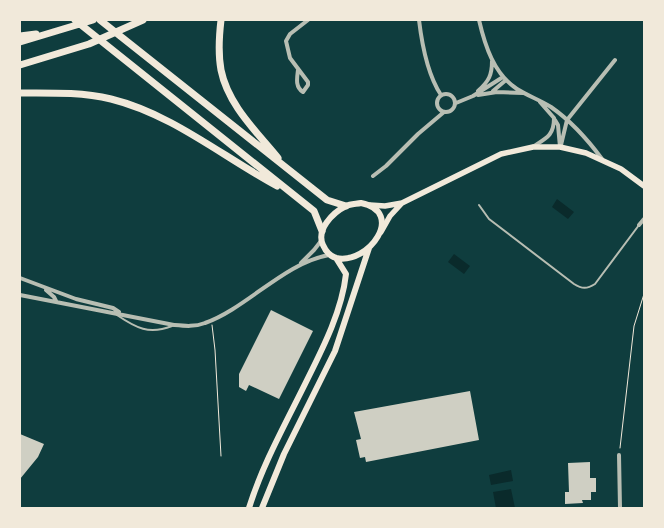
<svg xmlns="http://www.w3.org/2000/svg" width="664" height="528" font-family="Karla,sans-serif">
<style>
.water{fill:#0a2a2b}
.building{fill:#cfcfc3}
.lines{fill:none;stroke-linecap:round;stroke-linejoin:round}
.path{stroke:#f1e9da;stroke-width:1}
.service{stroke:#b8beb3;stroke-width:2}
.minor{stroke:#b8beb3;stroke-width:4}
.secondary{stroke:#f1e9da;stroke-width:5.5}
.primary{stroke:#f1e9da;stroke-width:6}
.motorway{stroke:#f1e9da;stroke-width:7}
</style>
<rect width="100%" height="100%" fill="#0f3d3e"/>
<path class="water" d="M 557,199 L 574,212 L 568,219 L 552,207 Z
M 454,254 L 470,266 L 464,274 L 448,262 Z
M 511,470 L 513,481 L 491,485 L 489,475 Z
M 511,489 L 515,508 L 496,508 L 493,492 Z"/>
<path class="building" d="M 271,310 L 313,331 L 279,399 L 249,385 L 246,391 L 239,387 L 239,374 Z
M 470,391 L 479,440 L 366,462 L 365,457 L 360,458 L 356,440 L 361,439 L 354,412 Z
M 20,434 L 44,444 L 38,457 L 20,479 Z
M 590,462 L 590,478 L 596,478 L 596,492 L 591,492 L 591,500 L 582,500 L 583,503 L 565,504 L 565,492 L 569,492 L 568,463 Z"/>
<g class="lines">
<path class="path" d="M 212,325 L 215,350 L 221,456
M 620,448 L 634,326 L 644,294"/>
<path class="service" d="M 479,205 L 489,219 L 574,284 C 582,289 587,289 595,284 L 639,225
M 117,315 C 136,328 149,335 172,326"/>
<path class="minor" d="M 419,20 C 422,45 427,74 441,95
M 479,20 C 485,46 494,74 517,89 C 528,96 540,100 551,107 C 571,121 588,140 602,159
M 298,70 C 297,78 295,87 303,92 L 308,85 L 308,82 L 290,58 L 286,41 L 290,34 L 308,20
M 478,91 C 489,81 492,75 492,61
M 493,91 L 506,80
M437 103a9 9 0 1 1 18 0a9 9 0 1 1-18 0Z
M 478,95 L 497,92 L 523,93
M 456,103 L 473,96 L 503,77
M 555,120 L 558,125 L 560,147
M 567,120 L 615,60
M 561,145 L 567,120
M 534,146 C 547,138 554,135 554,118 L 540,102
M 373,176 L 386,166 L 418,134 L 444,112
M 639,225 L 644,219
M 301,263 L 314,250 L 321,241
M 20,278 L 76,299 L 113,308 L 119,312
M 46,290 L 54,297 L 56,301
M 20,295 L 174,325 C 185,326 195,327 205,323 C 247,308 284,263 329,255
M 619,455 L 620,508"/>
<path class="secondary" d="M 370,205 L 385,206 L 402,203 L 501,154 L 533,147 L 560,147 L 586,153 L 621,169 L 644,186
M 381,232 L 390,216 L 402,203"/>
<path class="primary" d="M 361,203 C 406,212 369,265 336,258 C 330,256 326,252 323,245 C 316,230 332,213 346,206 C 350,204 356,204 361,203 Z
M 249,508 C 263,463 287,421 308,378 C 324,346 342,310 346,274 L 336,258
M 262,508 L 284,454 L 335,351 L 369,248"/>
<path class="motorway" d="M 75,20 L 314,211 L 322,231
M 100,20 L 327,200 L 346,206
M 221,20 C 219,37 218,54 221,70 C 228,105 257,132 278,158
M 20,36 L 36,34
M 20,42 L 93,20
M 20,65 L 89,44 L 143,20
M 20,93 C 51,93 81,92 111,99 C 172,114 223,157 277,186"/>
</g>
<rect width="664" height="528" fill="none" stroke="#f1e9da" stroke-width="42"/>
</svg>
